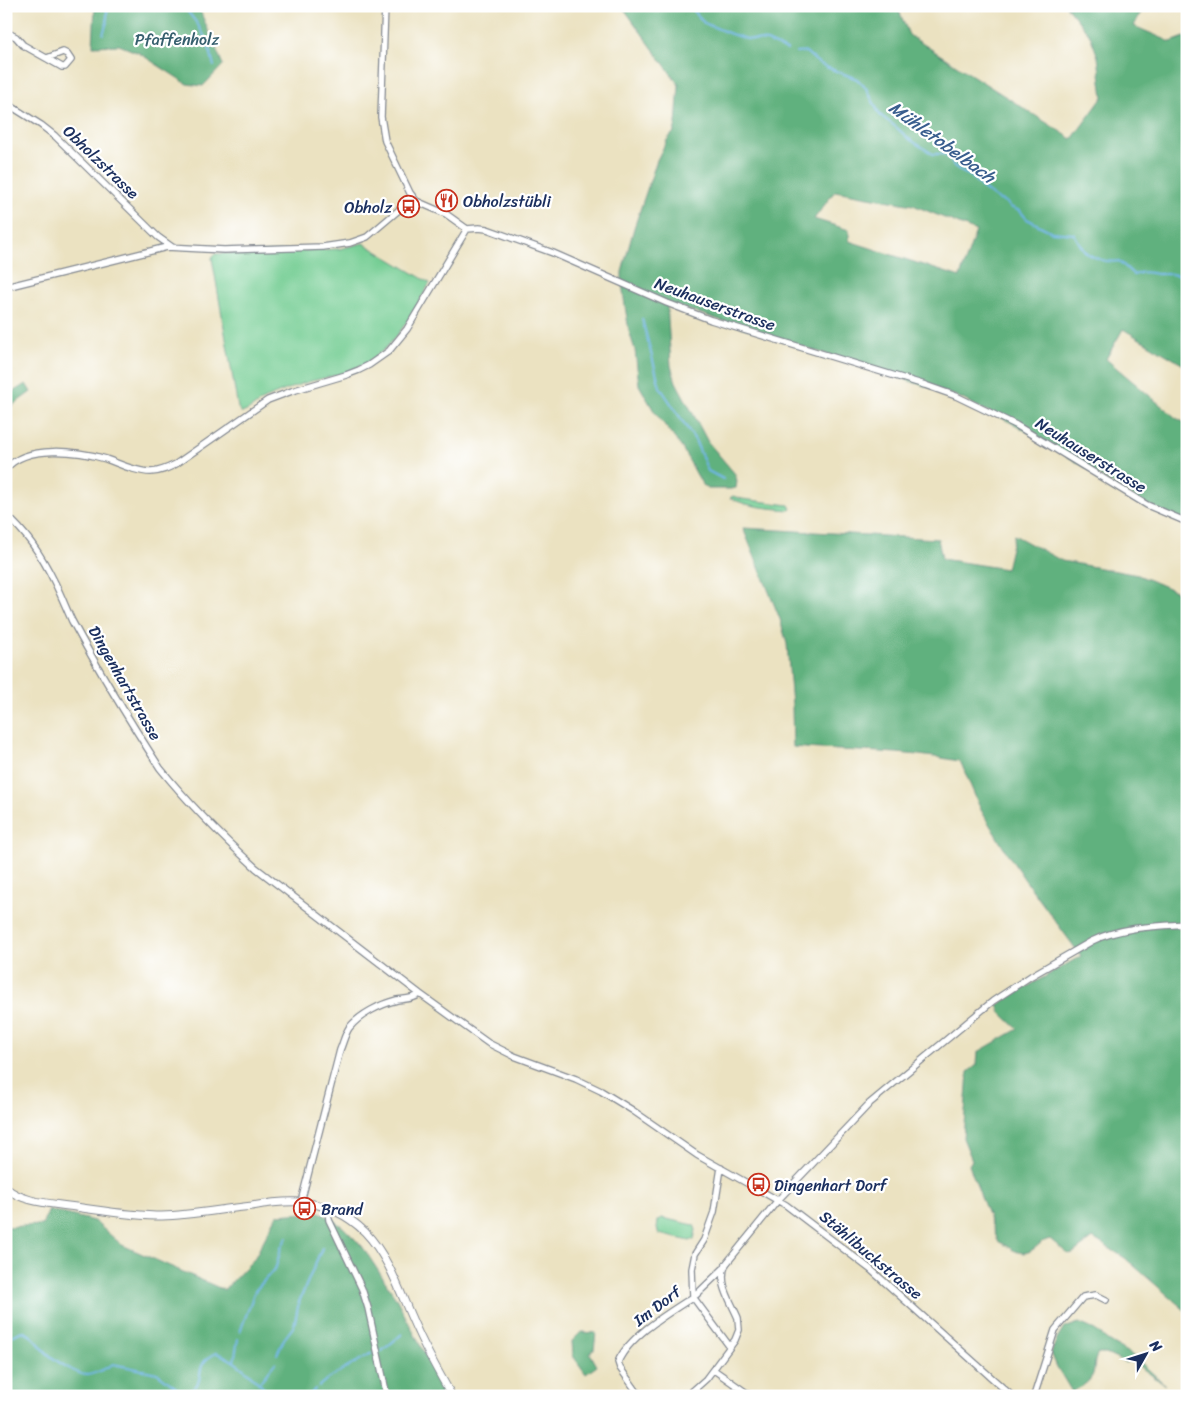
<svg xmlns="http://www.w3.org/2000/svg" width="1193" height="1402" font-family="Sriracha,sans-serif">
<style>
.green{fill:#76ce94;stroke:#487e79}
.forest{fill:#60b17e;stroke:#3e706e;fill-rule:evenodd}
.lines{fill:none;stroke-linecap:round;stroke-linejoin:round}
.stream{stroke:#70b5e6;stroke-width:2}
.minor-casing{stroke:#838890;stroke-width:8}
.tertiary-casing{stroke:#838890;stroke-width:9}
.minor{stroke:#fff;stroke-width:5.5}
.tertiary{stroke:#fff;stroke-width:7}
.labels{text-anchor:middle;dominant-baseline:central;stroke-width:4.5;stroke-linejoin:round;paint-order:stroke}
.park-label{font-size:16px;fill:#365f6e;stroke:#fff}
.street-label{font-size:16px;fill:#1b2f5e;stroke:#fff}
.poi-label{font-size:16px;fill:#1b2f5e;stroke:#fff;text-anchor:start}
.water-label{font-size:18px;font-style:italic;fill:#395e8e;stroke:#fff}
</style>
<rect width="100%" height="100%" fill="#fff"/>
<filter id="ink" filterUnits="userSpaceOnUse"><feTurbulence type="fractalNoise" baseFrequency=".02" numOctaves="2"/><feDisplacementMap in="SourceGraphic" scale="10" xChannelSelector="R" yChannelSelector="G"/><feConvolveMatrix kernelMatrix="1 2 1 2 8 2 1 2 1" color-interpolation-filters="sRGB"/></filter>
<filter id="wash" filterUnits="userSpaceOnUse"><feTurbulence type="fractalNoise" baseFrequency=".0096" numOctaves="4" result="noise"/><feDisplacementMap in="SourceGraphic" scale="20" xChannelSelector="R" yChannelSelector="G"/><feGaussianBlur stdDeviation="1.12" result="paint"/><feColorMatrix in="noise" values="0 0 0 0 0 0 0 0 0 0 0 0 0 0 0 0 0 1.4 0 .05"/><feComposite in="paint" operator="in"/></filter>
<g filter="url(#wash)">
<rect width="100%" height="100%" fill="#ebe2c1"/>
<path class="green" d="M 363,243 L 430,283 C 408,320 392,355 349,371 C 333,377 316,379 301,384 C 289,389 276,393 265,399 C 257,403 251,410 242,413 L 238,408 L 212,258 L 215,254 L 339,249 Z
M 733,496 L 742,499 L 789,505 L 791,509 L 789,510 C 769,508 748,507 730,498 Z
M 662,1218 L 694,1225 L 696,1230 L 694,1239 L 690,1241 L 659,1234 L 657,1229 L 658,1221 Z"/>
<path class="forest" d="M 95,6 L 198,6 L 223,65 L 203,86 L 187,84 L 139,53 L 119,45 L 93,46 Z
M 622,6 L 897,6 L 909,35 L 1072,139 L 1103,97 L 1098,57 L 1090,35 L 1066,6 L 1144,6 L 1134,26 L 1171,42 L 1187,36 L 1187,367 L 1123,329 L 1106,359 L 1176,418 L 1187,424 L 1187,522 L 1147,505 L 1016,425 L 956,396 L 667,303 L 671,366 L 676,382 L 708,442 L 735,474 L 737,481 L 736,488 L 731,489 L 708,489 L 702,484 L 682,448 L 654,411 L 639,385 L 635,350 L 629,331 L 625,306 L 622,283 L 622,272 L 634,228 L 657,160 L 667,140 L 674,132 L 676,124 L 679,85 ZM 835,191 L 913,205 L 976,231 L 960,277 L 849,241 L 849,230 L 814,219 Z
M 26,384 L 31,392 L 6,410 L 6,390 L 9,394 Z
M 743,528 L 938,539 L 942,559 L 1006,569 L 1014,535 L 1062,561 L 1138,575 L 1187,596 L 1187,1312 L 1125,1258 L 1093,1238 L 1073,1253 L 1068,1254 L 1050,1239 C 1039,1242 1040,1245 1032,1250 C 1021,1258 1009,1247 998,1241 L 969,1165 L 972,1160 L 963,1138 L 968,1072 L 977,1065 L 978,1052 L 1018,1029 L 1001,1013 L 998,1005 L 1011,996 L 1081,956 L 1025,880 L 1003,847 L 981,810 L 961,763 L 959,761 C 904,750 848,752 793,747 L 792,705 L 787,644 L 780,619 Z
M 49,1210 L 94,1221 L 122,1245 L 224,1290 L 254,1259 L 277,1215 L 320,1212 L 343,1227 L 362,1246 L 396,1298 L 446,1396 L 6,1396 L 6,1227 L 42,1225 Z
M 1079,1323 L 1095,1330 L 1110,1342 L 1135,1357 L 1165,1385 L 1142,1368 L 1129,1361 L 1126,1363 L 1106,1354 L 1098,1354 C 1094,1360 1095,1363 1094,1370 C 1092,1382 1082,1386 1072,1392 L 1057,1367 L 1051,1353 L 1056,1341 L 1064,1328 Z
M 581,1332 L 596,1333 L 594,1350 L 590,1353 L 597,1366 L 586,1374 L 573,1356 L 572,1341 Z"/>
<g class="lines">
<path class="stream" d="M 184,6 C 188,13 194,19 198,25 C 207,38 211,52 214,66
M 691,6 L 694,11 L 704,23 L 731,34 L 747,39 L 767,41 L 787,50
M 103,34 L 107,22 L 107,6
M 796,53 L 806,52 L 816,61 L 826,67 L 857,79 L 866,88 L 880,115 L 896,127 L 909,139 L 933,154 L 943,154 L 947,156 L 954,166 L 962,172 L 971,176 L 981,187 L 997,199 L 1006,202 L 1010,207 L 1020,211 L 1027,219 L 1052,232 L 1074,234 C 1078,240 1082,250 1088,254 C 1097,259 1109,263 1119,261 L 1134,275 C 1147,270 1146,273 1158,274 C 1169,274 1177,273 1187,279
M 642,319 L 660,387 L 695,440 L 708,471 L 723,479
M 240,1332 L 255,1291 L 276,1267 L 281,1248 L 287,1237
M 6,1337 L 12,1336 L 22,1331 C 34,1335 39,1345 47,1353 C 54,1360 79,1376 88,1375 C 97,1373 105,1369 113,1364 L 157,1373 L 183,1393 C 187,1392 191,1391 194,1388 C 206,1377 192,1365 216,1353 C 237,1359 256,1380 271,1396
M 382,1351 L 402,1334
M 277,1354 L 284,1339 L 294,1326 L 299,1302 L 322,1248
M 234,1361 L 238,1339
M 259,1383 L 275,1363
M 319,1386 L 326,1380 L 372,1353
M 309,1396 L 315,1389"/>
</g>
</g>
<g filter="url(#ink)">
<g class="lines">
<defs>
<path id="minor" d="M 385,6 L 381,117 L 385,141 L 410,193 L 416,201 L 446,214 L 467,229 L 479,228 L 487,229 L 553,253 L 667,303 L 711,320 L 925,385 L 956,396 L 1016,425 L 1147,505 L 1187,522
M 6,32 L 16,37 L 23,45 L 62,67 L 65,67 L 71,60 L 67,54 L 63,52 L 47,58
M 6,103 L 41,125 L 55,136 L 158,237 L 172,247
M 6,287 L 167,247 L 224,250 L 323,247 L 350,243 L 367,237 L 413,198
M 6,469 C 26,444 78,451 106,459 C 120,464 136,472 151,472 C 160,472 168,468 176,464 L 268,400 L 292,391 L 346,375 L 359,370 L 369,365 L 389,351 L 407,329 L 467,229
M 6,515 C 27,533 43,558 55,583 C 61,595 66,608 72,621 C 99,671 129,720 160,768 C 189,804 222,837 256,868 L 420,994 L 488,1043 L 514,1056 L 576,1079 L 601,1091 L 632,1110 L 697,1155 L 786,1205 L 870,1269 L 1012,1396
M 301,1202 L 340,1050 C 343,1043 345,1034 349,1028 C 360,1014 381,1004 397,1000 C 405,999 414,999 420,994
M 328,1209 L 329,1220 L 362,1289 L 368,1308 L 387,1396
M 723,1269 L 696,1295 L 693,1297 L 730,1347
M 714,1370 L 751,1396
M 640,1396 L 620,1368 L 618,1362 C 629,1336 670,1312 693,1297 L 692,1269 L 695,1254 L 704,1240 L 714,1212 L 721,1168
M 687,1396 L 706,1379 L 735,1340 L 739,1330 L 738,1318 C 731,1301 717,1282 726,1264 L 778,1200 L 870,1103 L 993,1001 L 1031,976 L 1092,941 C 1121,927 1155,926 1187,924
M 1034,1396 L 1055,1330 L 1083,1297 L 1096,1295 L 1106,1300"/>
<path id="tertiary" d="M 6,1188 C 23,1202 47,1203 68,1206 C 99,1210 130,1216 162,1216 C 192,1215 222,1209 252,1206 C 268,1203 285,1201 301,1202 C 325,1204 348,1215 365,1232 C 391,1259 402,1299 418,1332 C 428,1354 440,1375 452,1396"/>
</defs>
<use href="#minor" class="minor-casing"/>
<use href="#tertiary" class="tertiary-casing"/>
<use href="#minor" class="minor"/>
<use href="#tertiary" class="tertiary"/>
</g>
</g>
<defs>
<symbol id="restaurant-ring" viewBox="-11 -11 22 22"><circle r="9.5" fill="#fff" stroke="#c8321e" stroke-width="1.5"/><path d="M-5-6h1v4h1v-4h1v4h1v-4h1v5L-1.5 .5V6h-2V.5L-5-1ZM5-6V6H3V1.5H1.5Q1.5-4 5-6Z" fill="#c8321e"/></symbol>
<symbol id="bus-ring" viewBox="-11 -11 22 22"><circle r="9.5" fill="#fff" stroke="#c8321e" stroke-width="1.5"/><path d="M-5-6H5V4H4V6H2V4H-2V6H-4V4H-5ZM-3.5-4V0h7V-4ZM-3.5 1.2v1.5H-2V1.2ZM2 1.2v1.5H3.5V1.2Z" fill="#c8321e"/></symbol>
</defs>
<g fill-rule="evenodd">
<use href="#restaurant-ring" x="434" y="188" width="25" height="25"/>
<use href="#bus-ring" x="396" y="194" width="25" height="25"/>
<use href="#bus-ring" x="746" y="1172" width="25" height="25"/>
<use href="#bus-ring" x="292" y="1196" width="25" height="25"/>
</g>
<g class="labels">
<g class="park-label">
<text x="177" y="39">Pfaffenholz</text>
</g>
<g class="street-label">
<text transform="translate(101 162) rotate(44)">Obholzstrasse</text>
<text transform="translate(715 304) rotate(20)">Neuhauserstrasse</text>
<text transform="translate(1091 455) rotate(32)">Neuhauserstrasse</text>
<text transform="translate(125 683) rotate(60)">Dingenhartstrasse</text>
<text transform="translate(871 1255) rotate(40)">Stählibuckstrasse</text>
<text transform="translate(657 1306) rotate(-37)">Im Dorf</text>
</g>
<g class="poi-label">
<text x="463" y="201">Obholzstübli</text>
<text x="392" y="207" text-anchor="end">Obholz</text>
<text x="774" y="1185">Dingenhart Dorf</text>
<text x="321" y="1209">Brand</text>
</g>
<g class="water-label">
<text transform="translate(942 142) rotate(36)">Mühletobelbach</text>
</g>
</g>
<rect width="1193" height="1402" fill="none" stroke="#fff" stroke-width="25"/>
<g transform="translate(1146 1354) rotate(51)" stroke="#ffffff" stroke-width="4" paint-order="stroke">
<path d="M0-4L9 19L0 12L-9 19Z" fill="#1b2f5e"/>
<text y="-8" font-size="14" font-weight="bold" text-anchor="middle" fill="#1b2f5e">N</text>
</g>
</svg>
